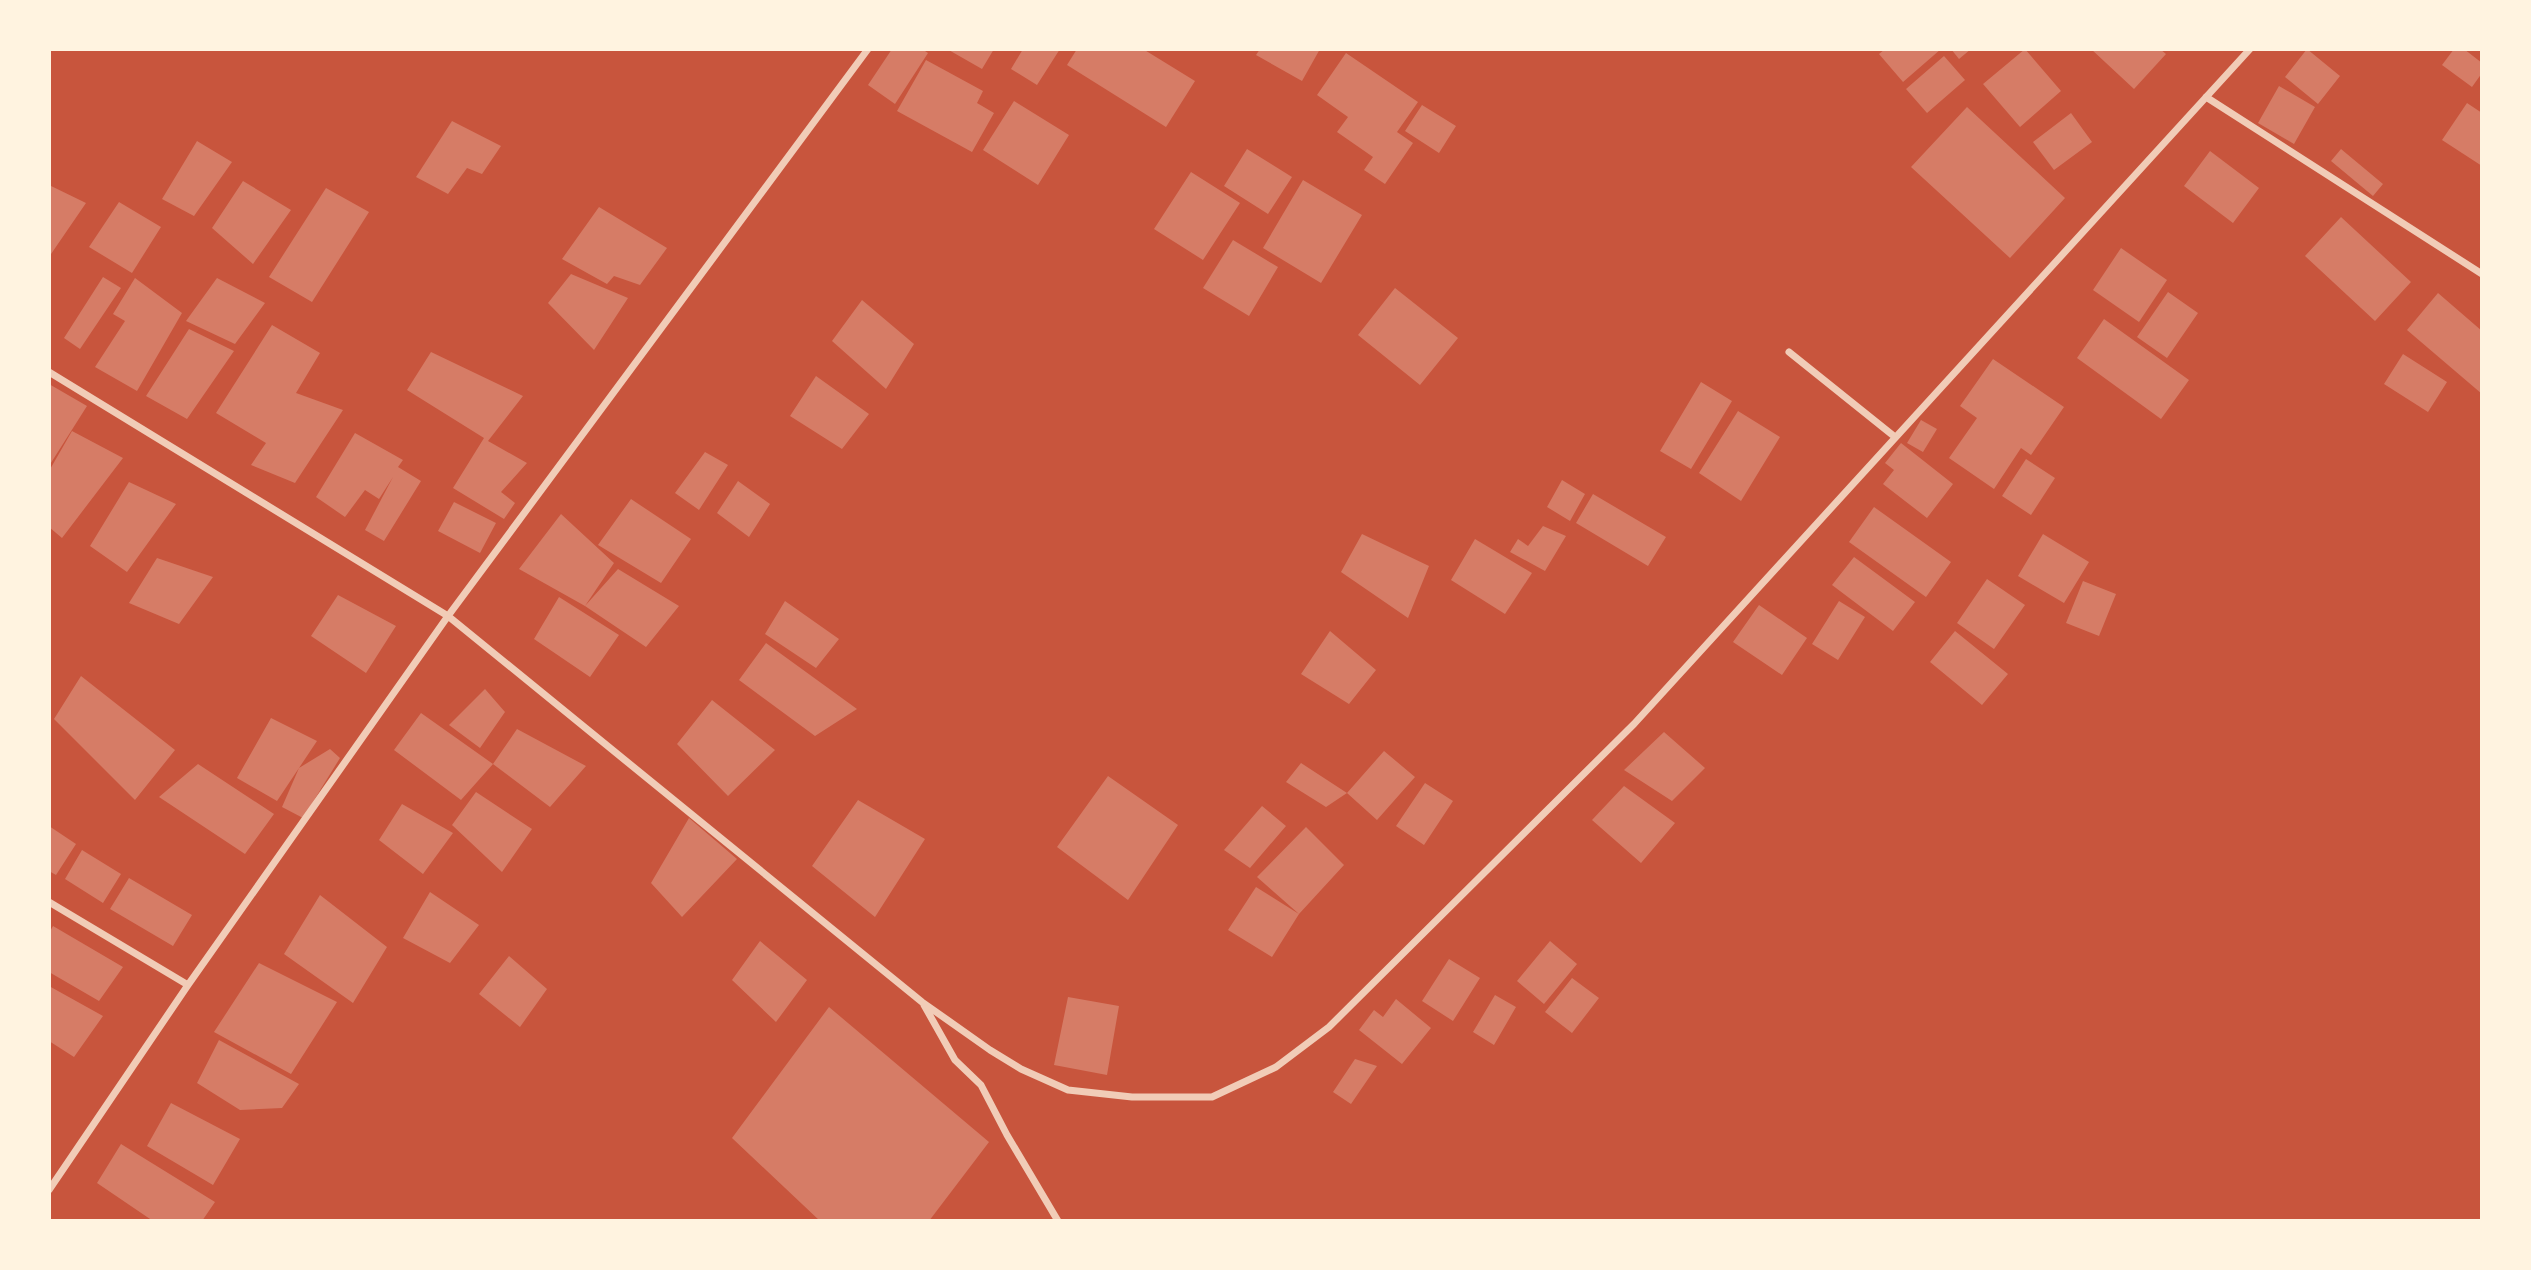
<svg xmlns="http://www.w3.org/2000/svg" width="2531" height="1270" font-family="'Roboto Condensed',sans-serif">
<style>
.building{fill:#d67c66}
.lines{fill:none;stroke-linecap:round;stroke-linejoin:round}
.minor{stroke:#f1ccb7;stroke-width:7}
</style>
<rect width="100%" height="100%" fill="#c8553d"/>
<path class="building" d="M 892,49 L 922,49 L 928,53 L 895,104 L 868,85 Z
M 947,49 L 994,49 L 982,69 Z
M 1023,49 L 1060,49 L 1037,85 L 1011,69 Z
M 1077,49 L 1143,49 L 1195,81 L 1166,127 L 1067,65 Z
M 1260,49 L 1320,49 L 1302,81 L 1256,55 Z
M 1885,49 L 1941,49 L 1903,82 L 1879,54 Z
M 1951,49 L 1971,49 L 1959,59 Z
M 2025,49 L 2061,91 L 2020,127 L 1983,84 Z
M 2091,49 L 2160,49 L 2166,54 L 2134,89 Z
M 2307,49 L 2340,76 L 2318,104 L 2285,77 Z
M 2454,49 L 2464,49 L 2482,63 L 2482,73 L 2472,87 L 2442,65 Z
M 1346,53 L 1418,102 L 1397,132 L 1413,143 L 1385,184 L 1364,170 L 1373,157 L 1337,132 L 1348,117 L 1317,95 Z
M 1944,56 L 1965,80 L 1927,113 L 1906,89 Z
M 926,60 L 983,91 L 977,103 L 994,113 L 972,152 L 897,111 Z
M 2279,86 L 2315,107 L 2294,144 L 2258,123 Z
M 1014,101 L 1069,135 L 1038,185 L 983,150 Z
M 2467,103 L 2482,113 L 2482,166 L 2442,140 Z
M 1422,105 L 1456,126 L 1439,153 L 1405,131 Z
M 1967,107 L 2065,198 L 2010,258 L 1911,167 Z
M 2071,113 L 2092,142 L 2054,170 L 2033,142 Z
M 452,121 L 501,146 L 482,174 L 467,168 L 448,194 L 416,177 Z
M 197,141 L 232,162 L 194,216 L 162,199 Z
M 1247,149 L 1292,177 L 1268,214 L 1224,186 Z
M 2341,149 L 2383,184 L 2373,196 L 2331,161 Z
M 2210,151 L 2259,188 L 2233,223 L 2184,186 Z
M 1191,172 L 1240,203 L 1203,260 L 1154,229 Z
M 1303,180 L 1362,215 L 1321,283 L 1263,248 Z
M 243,181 L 291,210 L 253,264 L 212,228 Z
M 49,185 L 86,203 L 49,257 Z
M 326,188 L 369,212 L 312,302 L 269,277 Z
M 119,202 L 161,227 L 132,273 L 89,247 Z
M 599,207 L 667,248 L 640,285 L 614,276 L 607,284 L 562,259 Z
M 2341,217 L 2411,282 L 2375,321 L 2305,256 Z
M 1233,240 L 1278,267 L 1249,316 L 1203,288 Z
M 2121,248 L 2167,280 L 2139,322 L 2093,290 Z
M 571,274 L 628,298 L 594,350 L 548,303 Z
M 103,277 L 121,288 L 80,349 L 64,338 Z
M 135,278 L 182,313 L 137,391 L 95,367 L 125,321 L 113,314 Z
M 217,278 L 265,303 L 235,344 L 186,321 Z
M 1395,288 L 1458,338 L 1420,385 L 1358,335 Z
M 2168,292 L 2198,313 L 2167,358 L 2137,337 Z
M 2438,293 L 2482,331 L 2482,394 L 2407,330 Z
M 862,300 L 914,344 L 886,389 L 832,341 Z
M 2104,319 L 2189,380 L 2161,419 L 2077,358 Z
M 272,325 L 320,353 L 296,393 L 343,410 L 295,483 L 251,465 L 266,443 L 216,413 Z
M 189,329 L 234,351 L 187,419 L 146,396 Z
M 431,352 L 523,396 L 488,441 L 527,463 L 501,492 L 515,503 L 504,519 L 453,488 L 484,438 L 407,390 Z
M 2403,354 L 2447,382 L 2428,412 L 2384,384 Z
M 1993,359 L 2064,407 L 2031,455 L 2021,448 L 1994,489 L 1949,458 L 1977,418 L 1960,406 Z
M 816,376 L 869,414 L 842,449 L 790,416 Z
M 1701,382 L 1732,401 L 1691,469 L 1660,451 Z
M 49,384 L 87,406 L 49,466 Z
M 1738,411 L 1780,437 L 1741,501 L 1699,473 Z
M 1921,420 L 1937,429 L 1923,452 L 1907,443 Z
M 72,431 L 123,458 L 62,538 L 49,527 L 49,471 Z
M 355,433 L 403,460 L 398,467 L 421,481 L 384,541 L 365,530 L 393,477 L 379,499 L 365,490 L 345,517 L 316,497 Z
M 1901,443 L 1953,484 L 1927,518 L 1883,484 L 1894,470 L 1885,463 Z
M 705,452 L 728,465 L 699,510 L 675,493 Z
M 2026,459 L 2055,478 L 2031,515 L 2002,496 Z
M 1562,480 L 1585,494 L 1570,521 L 1547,507 Z
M 738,481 L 770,504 L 749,537 L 717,513 Z
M 129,482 L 176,504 L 127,572 L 90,546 Z
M 1593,494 L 1666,537 L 1648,566 L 1576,523 Z
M 631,499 L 691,539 L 661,583 L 598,545 Z
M 454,502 L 496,523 L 480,553 L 438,531 Z
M 1874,507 L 1951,562 L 1926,597 L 1849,542 Z
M 561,514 L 614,563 L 585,606 L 618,569 L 679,606 L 646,647 L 585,606 L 519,569 Z
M 1543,526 L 1566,536 L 1545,571 L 1510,552 L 1518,539 L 1528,546 Z
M 1362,534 L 1429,566 L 1408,618 L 1341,572 Z
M 2043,534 L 2089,562 L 2064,603 L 2018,576 Z
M 1475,539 L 1532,573 L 1505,614 L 1451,580 Z
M 1854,557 L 1915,602 L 1893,631 L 1832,585 Z
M 157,558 L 213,577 L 179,624 L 129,603 Z
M 1987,579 L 2025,605 L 1994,649 L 1957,623 Z
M 2083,581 L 2116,594 L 2099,636 L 2066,623 Z
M 338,595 L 396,626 L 366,673 L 311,636 Z
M 559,597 L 619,635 L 590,677 L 534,639 Z
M 785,601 L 839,639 L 816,668 L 765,634 Z
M 1839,601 L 1865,617 L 1838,660 L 1812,644 Z
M 1759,605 L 1807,638 L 1782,675 L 1733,642 Z
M 1330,631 L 1376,670 L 1349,704 L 1301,674 Z
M 1955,631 L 2008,674 L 1982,705 L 1930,662 Z
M 766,643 L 857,709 L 815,736 L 739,680 Z
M 81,676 L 175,750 L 135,800 L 54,719 Z
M 485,689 L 505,712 L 480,748 L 449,725 Z
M 712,700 L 775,750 L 728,796 L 677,744 Z
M 421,713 L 493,764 L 517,729 L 586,766 L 550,807 L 493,764 L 461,800 L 394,750 Z
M 271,718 L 317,741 L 277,801 L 237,778 Z
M 1664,732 L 1705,768 L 1672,801 L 1624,770 Z
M 330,749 L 340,758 L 303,818 L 282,807 L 299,768 Z
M 1384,751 L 1415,777 L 1377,820 L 1347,793 Z
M 1301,763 L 1347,793 L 1326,807 L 1286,782 Z
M 198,764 L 274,814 L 245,854 L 159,797 Z
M 1108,776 L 1178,825 L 1128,900 L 1057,847 Z
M 1425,783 L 1453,801 L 1424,845 L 1396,826 Z
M 1624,786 L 1675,823 L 1641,863 L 1592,820 Z
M 476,792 L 532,829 L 502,872 L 452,825 Z
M 858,800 L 925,839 L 875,917 L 812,866 Z
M 402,804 L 453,833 L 423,874 L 379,840 Z
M 1262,806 L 1286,826 L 1250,868 L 1224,850 Z
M 689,818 L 737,859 L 682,917 L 651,883 Z
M 49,826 L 76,844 L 56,875 L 49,871 Z
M 1306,827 L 1344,865 L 1299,914 L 1257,877 Z
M 82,850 L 121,874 L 103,903 L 65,879 Z
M 129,878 L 192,915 L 173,946 L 110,909 Z
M 1256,887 L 1299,914 L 1272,957 L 1228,930 Z
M 430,892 L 479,925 L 450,963 L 403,938 Z
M 320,895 L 387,947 L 353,1003 L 284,954 Z
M 53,926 L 123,967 L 99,1001 L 49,972 L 49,933 Z
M 760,941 L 807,980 L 776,1022 L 732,980 Z
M 1550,941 L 1577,964 L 1544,1004 L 1517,981 Z
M 509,956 L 547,989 L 520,1027 L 479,994 Z
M 1449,959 L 1480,978 L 1453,1021 L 1422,1001 Z
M 259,963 L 337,1002 L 291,1074 L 214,1032 Z
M 1572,978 L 1599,998 L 1572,1033 L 1545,1012 Z
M 49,986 L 103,1016 L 74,1057 L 49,1041 Z
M 1495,995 L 1516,1007 L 1494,1045 L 1473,1032 Z
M 1068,997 L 1119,1006 L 1107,1075 L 1054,1065 Z
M 1396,999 L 1431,1028 L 1402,1064 L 1359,1030 L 1374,1010 L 1383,1017 Z
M 829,1007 L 989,1142 L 929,1221 L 820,1221 L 732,1138 Z
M 219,1040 L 299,1084 L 282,1108 L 240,1110 L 197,1083 Z
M 1355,1059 L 1377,1066 L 1351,1104 L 1333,1092 Z
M 171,1103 L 240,1139 L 213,1185 L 147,1146 Z
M 121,1144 L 215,1202 L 202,1221 L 153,1221 L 97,1183 Z"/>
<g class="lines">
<path class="minor" d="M 2206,97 L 2482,274
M 1789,352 L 1895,437
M 49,372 L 448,616 L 922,1002 L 990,1050 L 1021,1069 L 1068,1090 L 1132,1097 L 1212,1097 L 1276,1067 L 1329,1027 L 1634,724 L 2250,49
M 49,902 L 188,985
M 924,1005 L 955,1060 L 981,1085 L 1007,1135 L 1058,1221
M 49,1190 L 188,985 L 448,616 L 868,49"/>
</g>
<rect width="2531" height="1270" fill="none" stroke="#fff3e0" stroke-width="102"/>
</svg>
